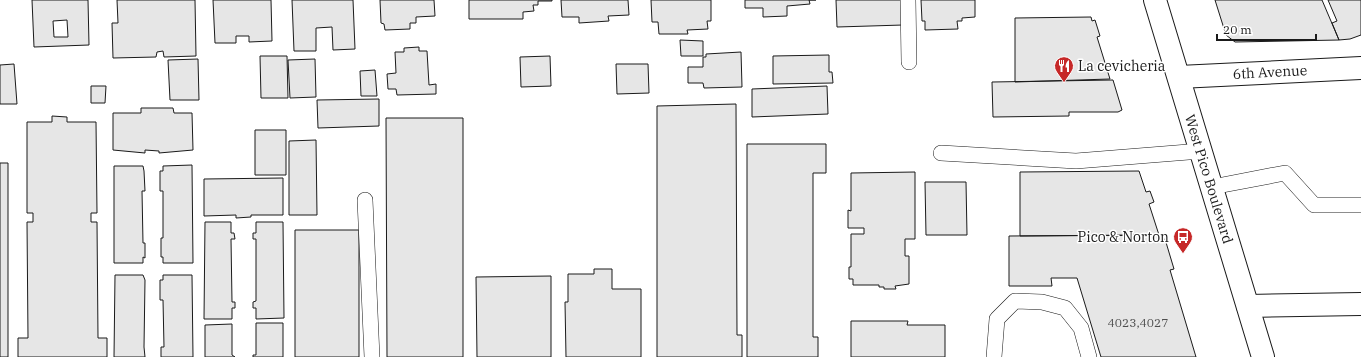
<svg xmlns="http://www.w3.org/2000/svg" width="1361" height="357" font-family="'IBM Plex Serif',serif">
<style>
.building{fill:#e6e6e6;stroke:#1a1a1a;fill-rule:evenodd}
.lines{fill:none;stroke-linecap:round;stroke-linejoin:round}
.service-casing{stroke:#1a1a1a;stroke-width:16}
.minor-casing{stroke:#1a1a1a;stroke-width:24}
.secondary-casing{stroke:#1a1a1a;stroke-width:24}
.service{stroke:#fff;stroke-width:15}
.minor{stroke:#fff;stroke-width:22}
.secondary{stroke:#fff;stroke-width:22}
.labels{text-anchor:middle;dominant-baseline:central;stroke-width:3;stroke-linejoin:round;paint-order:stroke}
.number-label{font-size:12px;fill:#4d4d4d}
.poi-label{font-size:14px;fill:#1a1a1a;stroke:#fff;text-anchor:start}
.street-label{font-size:14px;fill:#1a1a1a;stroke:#fff}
</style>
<rect width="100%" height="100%" fill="#fff"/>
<path class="building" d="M 32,0 L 88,0 L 89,45 L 34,47 ZM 67,20 L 68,37 L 54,37 L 53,21 Z
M 117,0 L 195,0 L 196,56 L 164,57 L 163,51 L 157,52 L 156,57 L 113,58 L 112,23 L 118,23 Z
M 213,0 L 271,0 L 272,41 L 249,42 L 249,36 L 236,36 L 236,43 L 215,43 Z
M 292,0 L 353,0 L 355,49 L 333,50 L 332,27 L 316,28 L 316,51 L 294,51 Z
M 380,0 L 434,0 L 435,16 L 416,17 L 416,23 L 410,23 L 410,29 L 385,30 L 384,24 L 381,23 Z
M 469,0 L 552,0 L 552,1 L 538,1 L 538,5 L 533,5 L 534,11 L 523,12 L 523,19 L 469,19 Z
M 561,0 L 628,0 L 629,15 L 608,16 L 609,21 L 579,23 L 579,17 L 562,17 Z
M 651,0 L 711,0 L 711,21 L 707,21 L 708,29 L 687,30 L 688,34 L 659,34 L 658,22 L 652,22 Z
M 745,0 L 816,0 L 809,0 L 810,4 L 787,6 L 787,16 L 763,17 L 763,8 L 745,8 Z
M 836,0 L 903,0 L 903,25 L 837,27 Z
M 921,0 L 975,0 L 975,17 L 962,18 L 962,21 L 957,21 L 958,29 L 925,30 L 925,21 L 922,21 Z
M 1215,0 L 1322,0 L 1339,40 L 1235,42 L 1226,35 Z
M 1328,0 L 1361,0 L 1361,35 L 1350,39 L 1339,40 L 1332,23 L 1337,21 Z
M 1091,17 L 1092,21 L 1095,20 L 1100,36 L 1097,37 L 1110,79 L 1015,82 L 1015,18 Z
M 680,40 L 703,41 L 703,56 L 681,56 Z
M 419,47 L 419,51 L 427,51 L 429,85 L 436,84 L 436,94 L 397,95 L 396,89 L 388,89 L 387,74 L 396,73 L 395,52 L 404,52 L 404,48 Z
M 741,52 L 742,87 L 704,88 L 703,83 L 688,83 L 688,67 L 703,67 L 703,57 L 706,57 L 706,54 Z
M 829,55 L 829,72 L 832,72 L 833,83 L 773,84 L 773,56 Z
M 260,56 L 287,56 L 288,98 L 261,98 Z
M 550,56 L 551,86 L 521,87 L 520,57 Z
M 198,59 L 199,100 L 170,100 L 168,60 Z
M 315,59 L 316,97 L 290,98 L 288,60 Z
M 14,64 L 17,104 L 0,104 L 0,65 Z
M 616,64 L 648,64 L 649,93 L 617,94 Z
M 375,70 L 377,96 L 361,96 L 360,71 Z
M 1113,80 L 1122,110 L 1118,112 L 1069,112 L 1069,116 L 993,117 L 992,82 Z
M 91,86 L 106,86 L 105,103 L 91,103 Z
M 827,86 L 828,114 L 752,117 L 752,89 Z
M 379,99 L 379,126 L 318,128 L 317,100 Z
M 736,104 L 737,335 L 742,335 L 742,357 L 657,357 L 657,106 Z
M 141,108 L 173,108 L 174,113 L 192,113 L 193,150 L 159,153 L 159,151 L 145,150 L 145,153 L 113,150 L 113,113 L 141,113 Z
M 52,116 L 67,117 L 67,122 L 96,122 L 97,213 L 91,213 L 91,222 L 97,222 L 98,338 L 107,338 L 107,357 L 18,357 L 18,338 L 28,338 L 27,222 L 33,222 L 33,213 L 27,213 L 27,122 L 52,122 Z
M 386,118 L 463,118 L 463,357 L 387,357 Z
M 255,130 L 286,130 L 286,175 L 255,175 Z
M 316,140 L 317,215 L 289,215 L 289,141 Z
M 747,144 L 826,144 L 826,173 L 813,173 L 813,337 L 818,337 L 818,357 L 747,357 Z
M 0,163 L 8,163 L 8,357 L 0,357 Z
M 192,165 L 193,263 L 163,263 L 163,257 L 161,257 L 161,238 L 163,238 L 163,191 L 160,191 L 160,171 L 163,171 L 163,166 Z
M 114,166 L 143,166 L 144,171 L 145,191 L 142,191 L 143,243 L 145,243 L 145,258 L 143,257 L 143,263 L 114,263 Z
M 1139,171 L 1146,192 L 1150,191 L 1154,202 L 1149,204 L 1159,235 L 1020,236 L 1020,172 Z
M 915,172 L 915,239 L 905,239 L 905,256 L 909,256 L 909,284 L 895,286 L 896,289 L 884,289 L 884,287 L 879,287 L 879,285 L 853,285 L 853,279 L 849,279 L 849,267 L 851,267 L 851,234 L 864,234 L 864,228 L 848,228 L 848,210 L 851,211 L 851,173 Z
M 283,178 L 283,215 L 251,215 L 251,217 L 236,218 L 236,215 L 204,216 L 204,179 Z
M 925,182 L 966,182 L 967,235 L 926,235 Z
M 205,222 L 231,222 L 231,233 L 234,233 L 235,239 L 231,239 L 232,302 L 235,302 L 235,308 L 232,308 L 232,319 L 204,319 Z
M 256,222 L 283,222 L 284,318 L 256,319 L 256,308 L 253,308 L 253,302 L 256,301 L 256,239 L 253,239 L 253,233 L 256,233 Z
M 295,230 L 359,230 L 359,357 L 295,357 Z
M 1159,235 L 1161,240 L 1165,239 L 1174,269 L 1170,270 L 1196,357 L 1101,357 L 1077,278 L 1051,278 L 1052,286 L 1009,286 L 1009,236 Z
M 594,269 L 612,269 L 612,289 L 641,289 L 641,357 L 566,357 L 565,302 L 568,302 L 568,274 L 594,274 Z
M 115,275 L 143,275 L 145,280 L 144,347 L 145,357 L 114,357 Z
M 163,275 L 192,275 L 193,357 L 161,357 L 161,347 L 164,347 L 163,300 L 160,300 L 160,280 L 163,280 Z
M 551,276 L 551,357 L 477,357 L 476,277 Z
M 851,321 L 908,321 L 907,325 L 945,325 L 945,357 L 851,357 Z
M 256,323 L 283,323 L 283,357 L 253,357 L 253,355 L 256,355 Z
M 232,324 L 232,355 L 235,357 L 205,357 L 205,325 Z"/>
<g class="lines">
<defs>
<path id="service" d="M 908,0 L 909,62
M 941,153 L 1076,161 L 1201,151
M 1212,187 L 1285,173 L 1314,205 L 1361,205
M 365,200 L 372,357
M 994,357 L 997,319 L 1015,301 L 1042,302 L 1065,308 L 1081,328 L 1089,357"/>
<path id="minor" d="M 1179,77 L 1361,68
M 1248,306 L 1361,304"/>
<path id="secondary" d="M 1155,0 L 1263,357"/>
</defs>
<use href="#service" class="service-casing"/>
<use href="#minor" class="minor-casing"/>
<use href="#secondary" class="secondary-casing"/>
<use href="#service" class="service"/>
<use href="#minor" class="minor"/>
<use href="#secondary" class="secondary"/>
</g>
<defs>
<symbol id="restaurant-pin" viewBox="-11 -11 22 30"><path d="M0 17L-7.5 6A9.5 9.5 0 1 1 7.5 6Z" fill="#c62828" stroke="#fff"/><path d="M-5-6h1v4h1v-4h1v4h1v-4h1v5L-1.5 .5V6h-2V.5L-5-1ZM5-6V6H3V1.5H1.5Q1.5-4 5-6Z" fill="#fff"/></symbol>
<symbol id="bus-pin" viewBox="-11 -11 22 30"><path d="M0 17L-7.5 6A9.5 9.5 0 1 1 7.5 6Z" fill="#c62828" stroke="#fff"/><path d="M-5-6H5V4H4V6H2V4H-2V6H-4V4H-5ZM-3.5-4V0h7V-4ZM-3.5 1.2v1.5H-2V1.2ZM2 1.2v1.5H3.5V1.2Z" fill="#fff"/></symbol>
</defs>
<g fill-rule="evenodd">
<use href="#restaurant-pin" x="1053" y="55" width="22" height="30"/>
<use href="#bus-pin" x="1172" y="226" width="22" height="30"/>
</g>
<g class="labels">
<g class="number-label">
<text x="1138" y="322">4023,4027</text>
</g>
<g class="poi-label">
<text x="1078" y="66">La cevicheria</text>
<text x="1169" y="237" text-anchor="end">Pico &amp; Norton</text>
</g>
<g class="street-label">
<text transform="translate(1270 72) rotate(-3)">6th Avenue</text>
<text transform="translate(1209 179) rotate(73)">West Pico Boulevard</text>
</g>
</g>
<path d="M1217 34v6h99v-6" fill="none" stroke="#1a1a1a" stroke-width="2"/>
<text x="1223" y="34" font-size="12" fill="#1a1a1a" stroke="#ffffff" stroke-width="3" paint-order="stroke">20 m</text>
</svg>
